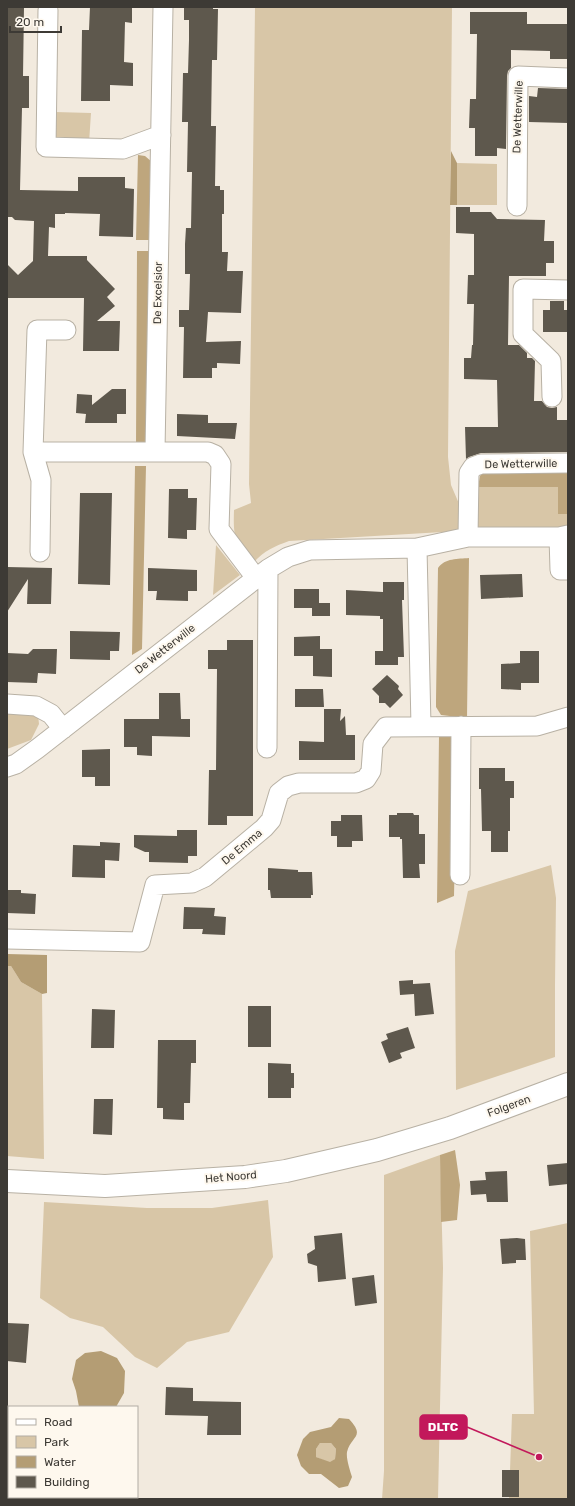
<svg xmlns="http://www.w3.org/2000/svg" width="575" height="1506" font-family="Rubik,sans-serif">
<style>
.green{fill:#d8c6a7}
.forest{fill:#bea67d}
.water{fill:#b49d74;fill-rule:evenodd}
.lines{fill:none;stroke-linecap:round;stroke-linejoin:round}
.stream{stroke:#b49d74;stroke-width:5}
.building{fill:#5e584d}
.minor-casing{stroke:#b8b1a4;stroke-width:21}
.major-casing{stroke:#b8b1a4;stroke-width:24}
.minor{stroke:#fff;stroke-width:19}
.major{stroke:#fff;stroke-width:22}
.labels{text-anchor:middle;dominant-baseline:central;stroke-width:4;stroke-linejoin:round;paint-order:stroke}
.street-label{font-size:11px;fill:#3d3a35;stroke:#fef8ee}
.leader{fill:none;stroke:#c2185b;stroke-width:1.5}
.callout-dot{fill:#c2185b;stroke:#fef8ee;stroke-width:1.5}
.callout{fill:#c2185b;stroke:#c2185b;stroke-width:1.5}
.callout-label{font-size:12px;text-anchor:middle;font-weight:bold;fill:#fff}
</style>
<rect width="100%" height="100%" fill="#f2eade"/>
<path class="green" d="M 255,7 L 452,7 L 448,457 L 451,485 L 460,506 L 460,531 L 289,541 C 275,546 264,551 254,562 C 235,540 233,540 234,510 L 251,503 L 249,484 Z
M 55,112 L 91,113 L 89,143 L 54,142 Z
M 457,163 L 497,164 L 497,205 L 457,205 Z
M 478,487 L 558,487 L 558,514 L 568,514 L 568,527 L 480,530 L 477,524 Z
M 216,545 L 240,575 L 213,595 Z
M 7,710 L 38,715 L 39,724 L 31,740 L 7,749 Z
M 551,865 L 556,898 L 555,985 L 555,1057 L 456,1090 L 455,951 L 468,891 Z
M 7,966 L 11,966 L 21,982 L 42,994 L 44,1159 L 7,1156 Z
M 440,1155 L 443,1268 L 438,1499 L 382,1499 L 384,1471 L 384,1175 Z
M 268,1200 L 273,1257 L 229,1332 L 187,1342 L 157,1368 L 135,1357 L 103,1327 L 70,1318 L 40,1298 L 44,1202 L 147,1208 L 212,1208 Z
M 568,1223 L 568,1499 L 509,1499 L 512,1414 L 534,1414 L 530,1231 Z
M 320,1443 L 331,1443 L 336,1449 L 335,1459 L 330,1463 L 316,1457 L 316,1449 Z"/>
<path class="forest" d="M 138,155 L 145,156 L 152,162 L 155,240 L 136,240 Z
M 137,251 L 155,251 L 149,433 L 144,444 L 136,445 Z
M 135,466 L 146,466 L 142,649 L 132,655 Z
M 482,473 L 568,473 L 568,514 L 558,514 L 558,487 L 478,487 L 480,476 Z
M 469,558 L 467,718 L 441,715 L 436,707 L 436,700 L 438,568 C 445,558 458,559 469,558 Z
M 439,736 L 453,736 L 457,750 L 454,896 L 437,903 Z
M 455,1150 L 460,1185 L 457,1220 L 441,1222 L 440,1155 Z"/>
<path class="water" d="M 451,151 L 457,163 L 457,205 L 450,205 Z
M 7,954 L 47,955 L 47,993 L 42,994 L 21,982 L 11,966 L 7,966 Z
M 101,1351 L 117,1358 L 125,1371 L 124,1393 L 116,1407 L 79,1407 L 76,1391 L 72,1379 L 76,1360 L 85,1353 Z
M 339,1418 L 349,1419 C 366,1437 351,1436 347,1452 C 346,1459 350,1470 352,1477 L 348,1486 L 339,1488 L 321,1474 L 309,1474 L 301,1466 L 297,1455 L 303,1439 L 310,1432 L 331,1427 ZM 320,1443 L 331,1443 L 336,1449 L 335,1459 L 330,1462 L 316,1457 L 316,1449 Z"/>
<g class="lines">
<path class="stream" d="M 7,1436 L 9,1436"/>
</g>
<path class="building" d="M 7,7 L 24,7 L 23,76 L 29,76 L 29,108 L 22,108 L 20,190 L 78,191 L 78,177 L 125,177 L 125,188 L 134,189 L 133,237 L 99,236 L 100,214 L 65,213 L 65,214 L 55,214 L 55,228 L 49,227 L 48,256 L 87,256 L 87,260 L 115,289 L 107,297 L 115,306 L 97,321 L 120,321 L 119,351 L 83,351 L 84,298 L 7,298 L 7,264 L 18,275 L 33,261 L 34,221 L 15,220 L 12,217 L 7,217 Z
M 90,7 L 132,7 L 132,23 L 125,22 L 124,62 L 133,63 L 133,86 L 110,85 L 110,101 L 81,101 L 82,30 L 89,30 Z
M 184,7 L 213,7 L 213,9 L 218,9 L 217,60 L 212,60 L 211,126 L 216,126 L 215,186 L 220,186 L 220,190 L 224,190 L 224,214 L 222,214 L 222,252 L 228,252 L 227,271 L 243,271 L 241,313 L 208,312 L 206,342 L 241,341 L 240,364 L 217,363 L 217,368 L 212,368 L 212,378 L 183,378 L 184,327 L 179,327 L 179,310 L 189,310 L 190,274 L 185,274 L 185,244 L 186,228 L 191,228 L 192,172 L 187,172 L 188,122 L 182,122 L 183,73 L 188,73 L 189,40 L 189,20 L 184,20 Z
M 470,12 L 527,12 L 527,24 L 568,24 L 568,59 L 550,59 L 550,51 L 511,50 L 511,68 L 508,71 L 507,76 L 506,149 L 497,148 L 497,156 L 475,156 L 475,128 L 469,128 L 470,99 L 476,99 L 477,34 L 470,34 Z
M 538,88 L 568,89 L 568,123 L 529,122 L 529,96 L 537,97 Z
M 456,207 L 470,207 L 470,212 L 491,212 L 497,219 L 545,220 L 544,241 L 554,241 L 554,263 L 546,263 L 546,276 L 509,276 L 508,345 L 519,345 L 527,353 L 527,358 L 532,358 L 535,361 L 534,401 L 542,401 L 547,407 L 552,408 L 557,407 L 557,420 L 568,420 L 568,452 L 481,453 L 469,457 L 466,459 L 465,427 L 498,427 L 497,380 L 464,379 L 464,358 L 471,358 L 472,345 L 473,345 L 474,304 L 467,304 L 468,275 L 474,275 L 474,234 L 456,233 Z
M 550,301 L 564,301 L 564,310 L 568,310 L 568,332 L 543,332 L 543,310 L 550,310 Z
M 112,389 L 126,389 L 126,414 L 117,414 L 117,423 L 85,423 L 86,414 L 76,413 L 77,394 L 92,395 L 92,405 Z
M 177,414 L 208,415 L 208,423 L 237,423 L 235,439 L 177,436 Z
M 169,489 L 188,489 L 188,498 L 197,498 L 196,530 L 187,530 L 187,539 L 168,538 Z
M 80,493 L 112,493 L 110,585 L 78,584 Z
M 7,567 L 52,568 L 51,604 L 27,604 L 28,579 L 7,612 Z
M 148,568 L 197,570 L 197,591 L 188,591 L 188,601 L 156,600 L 157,591 L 148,591 Z
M 522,574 L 523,597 L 481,599 L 480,575 Z
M 383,582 L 404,582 L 404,600 L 402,600 L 404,657 L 398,657 L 398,665 L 375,665 L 375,651 L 383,651 L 383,619 L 380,619 L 380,616 L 346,615 L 346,590 L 383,592 Z
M 294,589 L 319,589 L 319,603 L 330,603 L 330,616 L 312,616 L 312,608 L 294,608 Z
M 70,631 L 120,632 L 119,651 L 110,651 L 110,660 L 70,659 Z
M 320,636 L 320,649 L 332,649 L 332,677 L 313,676 L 313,656 L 294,656 L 294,637 Z
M 227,640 L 253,640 L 253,816 L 227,816 L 227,825 L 208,825 L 209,770 L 216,770 L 217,669 L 208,669 L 208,650 L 227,650 Z
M 33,649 L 57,649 L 56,674 L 38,673 L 37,683 L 7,682 L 7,653 L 28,654 Z
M 520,651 L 539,651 L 539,683 L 521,683 L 521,690 L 501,689 L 501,664 L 520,663 Z
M 387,675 L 399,686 L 398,689 L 403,695 L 390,708 L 385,703 L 379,703 L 379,696 L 372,689 Z
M 295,689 L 323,689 L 324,707 L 295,707 Z
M 159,693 L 180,693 L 181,719 L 190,719 L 190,737 L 152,736 L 152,756 L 137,755 L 137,747 L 124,747 L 124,719 L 159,719 Z
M 324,709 L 341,709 L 340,721 L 345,716 L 346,735 L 355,735 L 355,760 L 299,760 L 299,741 L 324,742 Z
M 110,749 L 110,786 L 95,786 L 95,777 L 82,777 L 82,750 Z
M 479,768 L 505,768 L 505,781 L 514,781 L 514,798 L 510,798 L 510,831 L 508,831 L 508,852 L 491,852 L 491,831 L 482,831 L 481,789 L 479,789 Z
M 397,813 L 413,813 L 414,815 L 419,815 L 419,834 L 425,834 L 425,864 L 419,864 L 420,878 L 403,878 L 402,839 L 400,839 L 400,837 L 389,837 L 389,815 L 397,815 Z
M 341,815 L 362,815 L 363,841 L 352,841 L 352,847 L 337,847 L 337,836 L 331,836 L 331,821 L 341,821 Z
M 177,830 L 197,830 L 197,856 L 188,856 L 188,863 L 149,862 L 149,852 L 145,852 L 134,847 L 134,835 L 177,836 Z
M 100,842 L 120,843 L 119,861 L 105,860 L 105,878 L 72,877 L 73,845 L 100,846 Z
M 268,868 L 298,870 L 298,872 L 312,872 L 313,895 L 311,895 L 311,898 L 271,898 L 270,890 L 268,890 Z
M 7,890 L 21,890 L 21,893 L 36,894 L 35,914 L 7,913 Z
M 184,907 L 215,908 L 214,916 L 226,917 L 225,935 L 202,934 L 203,929 L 183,929 Z
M 413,980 L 413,984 L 430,983 L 434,1014 L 415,1016 L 414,994 L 400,995 L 399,981 Z
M 248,1006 L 271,1006 L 271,1047 L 248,1047 Z
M 92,1009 L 115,1010 L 114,1048 L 91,1048 Z
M 408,1027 L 415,1048 L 400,1053 L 402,1058 L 389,1063 L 381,1042 L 388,1039 L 386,1034 Z
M 158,1040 L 196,1040 L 196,1063 L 191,1063 L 190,1103 L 184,1103 L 184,1120 L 163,1119 L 163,1108 L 157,1108 Z
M 268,1063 L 291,1064 L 291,1073 L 294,1073 L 294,1088 L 291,1088 L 291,1098 L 268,1098 Z
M 94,1099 L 113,1099 L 112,1135 L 93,1134 Z
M 568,1163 L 568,1184 L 549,1186 L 547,1165 Z
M 507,1171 L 508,1202 L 487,1202 L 486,1194 L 471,1195 L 470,1181 L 486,1180 L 485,1172 Z
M 342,1233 L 346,1279 L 318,1282 L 317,1266 L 308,1263 L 307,1254 L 315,1249 L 314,1236 Z
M 517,1238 L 525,1239 L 526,1260 L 516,1260 L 516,1263 L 502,1264 L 500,1239 Z
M 374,1275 L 377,1303 L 355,1306 L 352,1278 Z
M 7,1323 L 29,1324 L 26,1363 L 7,1361 Z
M 166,1387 L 193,1388 L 193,1401 L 241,1402 L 241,1435 L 207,1435 L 208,1416 L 165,1415 Z
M 502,1470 L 519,1470 L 519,1497 L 502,1497 Z"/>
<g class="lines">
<defs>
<path id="minor" d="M 48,10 L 46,147 L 123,149 L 161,135
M 517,206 L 518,76 L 568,78
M 552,397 L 551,361 L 523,334 L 523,289 L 568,290
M 155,451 L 163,7
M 33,452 L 208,452 L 215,455 L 221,464 L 219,529 L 256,578
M 468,537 L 469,473 L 473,467 L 481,464 L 568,463
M 559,537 L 560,570 L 568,570
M 417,548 L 421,726
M 40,552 L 41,480 L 33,452 L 37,330 L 66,330
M 7,704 L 36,706 L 51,714 L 63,729
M 267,748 L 268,569
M 7,767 L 16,764 L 37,749 L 268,569 L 288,557 L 310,550 L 417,548 L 468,537 L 559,537 L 568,535
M 460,875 L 461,726
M 7,939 L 140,942 L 155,885 L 192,883 L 205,877 L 264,828 L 271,820 L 279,793 L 288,786 L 299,783 L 356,783 L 366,779 L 371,771 L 373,744 L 386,727 L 537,726 L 568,717"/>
<path id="major" d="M 7,1181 L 105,1186 L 245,1177 L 286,1171 L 377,1150 L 450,1128 L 568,1084"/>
</defs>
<use href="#minor" class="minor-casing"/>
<use href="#major" class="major-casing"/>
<use href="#minor" class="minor"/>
<use href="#major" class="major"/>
</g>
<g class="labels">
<g class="street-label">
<text transform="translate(518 117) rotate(-88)">De Wetterwille</text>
<text transform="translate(158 293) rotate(-89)">De Excelsior</text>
<text transform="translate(521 464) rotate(-1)">De Wetterwille</text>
<text transform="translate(165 649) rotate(-38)">De Wetterwille</text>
<text transform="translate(242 847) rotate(-40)">De Emma</text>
<text transform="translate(509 1106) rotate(-20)">Folgeren</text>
<text transform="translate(231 1177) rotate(-5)">Het Noord</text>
</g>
</g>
<path class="leader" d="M539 1457L467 1427"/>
<circle class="callout-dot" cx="539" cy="1457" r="4"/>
<rect class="callout" x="420" y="1415" width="47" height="24" rx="4"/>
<g class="callout-label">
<text x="443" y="1431">DLTC</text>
</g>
<rect width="575" height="1506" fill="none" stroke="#3d3a35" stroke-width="16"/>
<rect x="8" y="1406" width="130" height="92" fill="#fef8ee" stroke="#b1aca4"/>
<rect x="16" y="1419" width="20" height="6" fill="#ffffff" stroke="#b1aca4"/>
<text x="44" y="1426" font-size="12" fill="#3d3a35">Road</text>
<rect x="16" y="1436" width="20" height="12" fill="#d8c6a7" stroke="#b1aca4"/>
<text x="44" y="1446" font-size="12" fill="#3d3a35">Park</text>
<rect x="16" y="1456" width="20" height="12" fill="#b49d74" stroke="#b1aca4"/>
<text x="44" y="1466" font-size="12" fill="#3d3a35">Water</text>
<rect x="16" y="1476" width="20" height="12" fill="#5e584d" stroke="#b1aca4"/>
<text x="44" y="1486" font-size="12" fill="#3d3a35">Building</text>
<path d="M10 26v6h51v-6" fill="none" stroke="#3d3a35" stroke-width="2"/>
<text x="16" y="26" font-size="12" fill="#3d3a35" stroke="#fef8ee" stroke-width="3" paint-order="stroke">20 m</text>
</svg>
